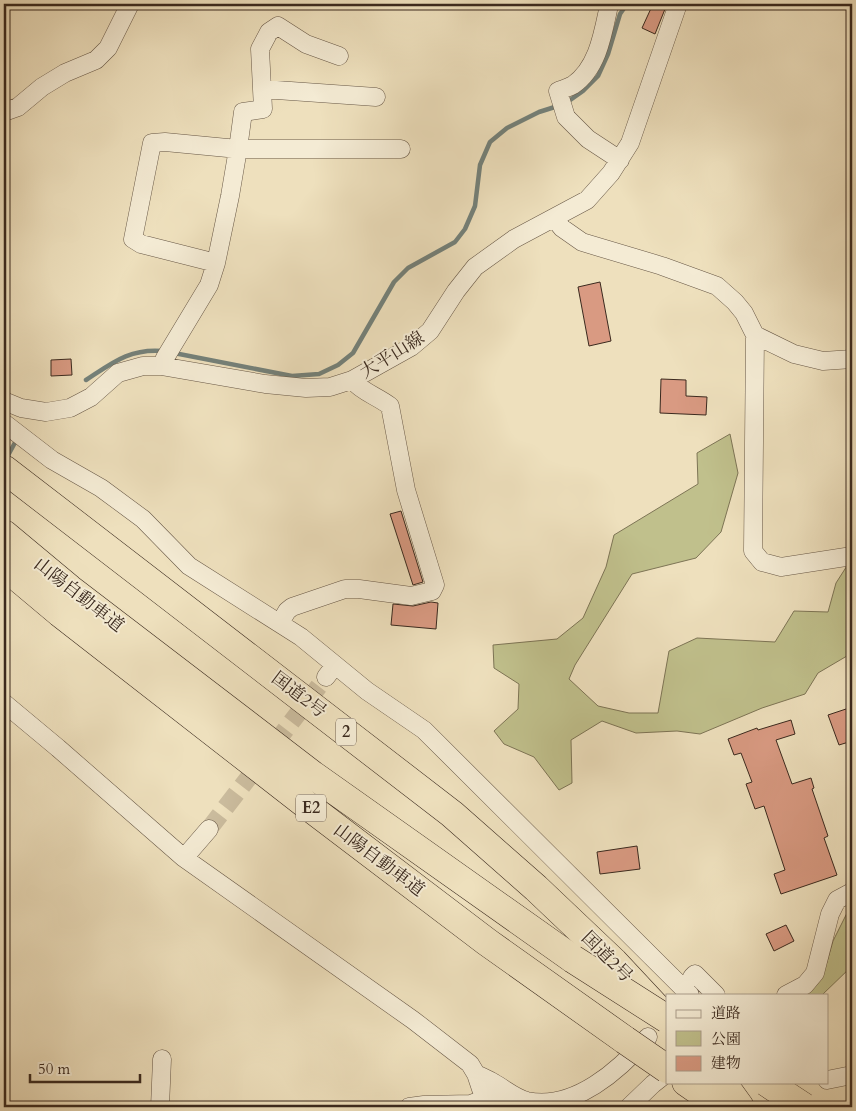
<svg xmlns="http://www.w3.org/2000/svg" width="856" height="1111" font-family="Cardo,'Noto Serif JP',serif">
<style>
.green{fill:#c0c08c;stroke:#7d7455}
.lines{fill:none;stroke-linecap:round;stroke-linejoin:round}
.stream{stroke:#74817a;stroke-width:4.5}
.building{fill:#d99a82;stroke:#3a291e}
.minor-tunnel{stroke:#cabb9d;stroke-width:18;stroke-dasharray:18 9;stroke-linecap:butt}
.minor-casing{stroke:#675746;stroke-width:19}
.trunk-casing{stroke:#3a291e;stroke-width:29}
.motorway-casing{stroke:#3a291e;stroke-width:29}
.minor{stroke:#f4ebd4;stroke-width:18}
.trunk{stroke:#eee0bd;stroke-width:28}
.motorway{stroke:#eee0bd;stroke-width:28}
.motorway-bridge-casing{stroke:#3a291e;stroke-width:29;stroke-linecap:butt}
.motorway-bridge{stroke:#eee0bd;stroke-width:28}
.labels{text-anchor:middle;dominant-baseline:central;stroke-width:4;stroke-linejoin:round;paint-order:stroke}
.shield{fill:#f4ebd4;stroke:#726355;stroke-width:1}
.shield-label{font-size:16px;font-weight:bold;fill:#3a291e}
.street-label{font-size:18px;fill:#3a291e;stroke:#f4ebd4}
</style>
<rect width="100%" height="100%" fill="#eee0bd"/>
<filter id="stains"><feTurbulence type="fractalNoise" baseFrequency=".004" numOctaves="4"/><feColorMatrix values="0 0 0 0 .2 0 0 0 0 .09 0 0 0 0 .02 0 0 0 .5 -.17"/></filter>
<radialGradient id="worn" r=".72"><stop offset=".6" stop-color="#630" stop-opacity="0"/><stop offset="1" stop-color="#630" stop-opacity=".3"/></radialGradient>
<path class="green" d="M 730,434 L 738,473 L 721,532 L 696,558 L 632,574 L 575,665 L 569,679 L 598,706 L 629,713 L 658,713 L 669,651 L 697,638 L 775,642 L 794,611 L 828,612 L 836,583 L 852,558 L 852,653 L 818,673 L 805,694 L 762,708 L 700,734 L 677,731 L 636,733 L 602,721 L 571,740 L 572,783 L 559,790 L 534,757 L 504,744 L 494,731 L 518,709 L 519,684 L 494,668 L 493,645 L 557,639 L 583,618 L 606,567 L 614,535 L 698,484 L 697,453 Z
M 852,903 L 852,966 L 822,995 L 802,995 L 814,988 L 827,962 L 833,941 Z"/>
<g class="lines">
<path class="stream" d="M 566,103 L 583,91 L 598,76 L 608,54 L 620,14 L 627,4
M 174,353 L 292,376 L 319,374 L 338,365 L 353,353 L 394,282 L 408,268 L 455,242 L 465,229 L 475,206 L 480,165 L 490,142 L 507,128 L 539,112 L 558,106
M 86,380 C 112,363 130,348 163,351
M 5,461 L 18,437"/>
</g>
<path class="building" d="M 653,4 L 667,4 L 655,34 L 642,28 Z
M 600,282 L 611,341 L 589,346 L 578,287 Z
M 71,359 L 72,375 L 51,376 L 51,360 Z
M 661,379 L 686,380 L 686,396 L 707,397 L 706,415 L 660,413 Z
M 401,511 L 423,582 L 413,585 L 390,514 Z
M 431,602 L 438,603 L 436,629 L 391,625 L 393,604 L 413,606 Z
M 852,707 L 852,741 L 839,745 L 828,715 Z
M 791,720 L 795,734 L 776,740 L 792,784 L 811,778 L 814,788 L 812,789 L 828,836 L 824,838 L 837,875 L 781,894 L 774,874 L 785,870 L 764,806 L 755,809 L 746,784 L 752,782 L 741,753 L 734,755 L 728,739 L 757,728 L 758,730 Z
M 637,846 L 640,869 L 600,874 L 597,852 Z
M 786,925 L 794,941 L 774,951 L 766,934 Z"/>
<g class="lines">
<path class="minor-tunnel" d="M 209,829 L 326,677"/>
<defs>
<path id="minor" d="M 609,5 C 603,33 598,68 573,85 C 568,88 563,89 558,91 L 566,117 L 588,139 L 620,160
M 262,89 L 376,97
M 4,112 L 18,107 L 42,87 L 65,73 L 96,60 L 108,48 L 130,4
M 554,218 L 562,228 L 582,242 L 662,266 L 717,286 L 735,302 L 744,313 L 755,335 L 753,551 L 762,562 L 781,567 L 852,556
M 216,263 L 141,244 L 133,239 L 152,143 L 165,142 L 238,149 L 243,112 L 263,109 L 260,49 L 269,32 L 278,26 L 306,44 L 339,56
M 755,335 L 794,354 L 823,361 L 852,359
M 161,366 L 165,358 L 209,285 L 216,263 L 230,196 L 238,149 L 401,149
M 4,401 L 21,408 L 46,412 L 70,408 L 91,397 L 118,373 L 143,366 L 161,366 L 265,384 L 306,388 L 330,387 L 352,380 L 411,347 L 430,331 L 456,291 L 475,267 L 514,239 L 587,200 L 611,173 L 630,143 L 678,4
M 4,423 L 52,460 L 101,488 L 143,519 L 189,566 L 301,637 L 367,691 L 424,730 L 690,995
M 280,623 L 287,611 L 292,607 L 345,589 L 359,589 L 411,596 L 432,591 L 435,585 L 406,490 L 390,406 C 377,396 362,392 352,380
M 326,677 L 335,665
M 4,703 L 58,748 L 184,858 L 413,1020 L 470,1064 L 476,1074 L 481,1089 L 487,1098 L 499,1107
M 184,858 L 209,829
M 692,977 L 695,974 L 716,995
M 786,995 L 805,985 L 815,973 L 830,914 L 837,900 L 852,892
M 476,1074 C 482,1077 488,1079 494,1083 C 505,1089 515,1098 527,1101 C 574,1111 620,1070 648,1037
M 827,1080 L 852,1075
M 160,1107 L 162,1059
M 409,1107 L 424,1105 L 471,1104 L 487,1098
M 629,1107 L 653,1084 L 667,1073"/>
<path id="trunk" d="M 4,469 L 452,814 L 536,888 L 614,962 L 656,1007
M 722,1082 L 740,1107"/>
<path id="motorway" d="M 4,534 L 70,589 L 313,775 L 573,959
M 4,566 L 60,613 L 304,803 L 487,942 L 625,1040
M 686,1082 L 722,1107"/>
</defs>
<use href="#minor" class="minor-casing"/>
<use href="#trunk" class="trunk-casing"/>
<use href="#motorway" class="motorway-casing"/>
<use href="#minor" class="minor"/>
<use href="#trunk" class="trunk"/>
<use href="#motorway" class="motorway"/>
<defs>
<path id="motorway-bridge" d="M 573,959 L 667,1019
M 625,1040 L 667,1069
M 766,1082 L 804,1107"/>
</defs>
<use href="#motorway-bridge" class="motorway-bridge-casing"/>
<use href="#motorway-bridge" class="motorway-bridge"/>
</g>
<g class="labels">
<g class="shield">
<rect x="336" y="718.5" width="20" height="27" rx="4"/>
<rect x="296" y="794.5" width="30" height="27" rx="4"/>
</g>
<g class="shield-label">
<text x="346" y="732">2</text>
<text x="311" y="808">E2</text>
</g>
<g class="street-label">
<text transform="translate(392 355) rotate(-32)">大平山線</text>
<text transform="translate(79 595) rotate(38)">山陽自動車道</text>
<text transform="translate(299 695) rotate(37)">国道2号</text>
<text transform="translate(379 860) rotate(37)">山陽自動車道</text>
<text transform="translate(607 957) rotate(45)">国道2号</text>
</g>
</g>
<rect width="856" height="1111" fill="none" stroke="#eee0bd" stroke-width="20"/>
<rect x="5" y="5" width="846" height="1101" fill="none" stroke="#3a291e" stroke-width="2.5"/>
<rect x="10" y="10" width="836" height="1091" fill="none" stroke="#3a291e"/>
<rect x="666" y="994" width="162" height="90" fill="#f4ebd4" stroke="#aa9d8b"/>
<rect x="676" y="1010" width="25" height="8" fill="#f4ebd4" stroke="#aa9d8b"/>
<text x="711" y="1018" font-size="15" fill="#3a291e">道路</text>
<rect x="676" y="1031" width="25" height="15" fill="#c0c08c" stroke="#aa9d8b"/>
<text x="711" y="1044" font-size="15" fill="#3a291e">公園</text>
<rect x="676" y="1056" width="25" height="15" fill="#d99a82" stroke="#aa9d8b"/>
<text x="711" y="1068" font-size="15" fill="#3a291e">建物</text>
<path d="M30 1074v8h110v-8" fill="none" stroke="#3a291e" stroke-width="2.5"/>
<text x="38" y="1074" font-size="15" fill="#3a291e" stroke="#f4ebd4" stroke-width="4" paint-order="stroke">50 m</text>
<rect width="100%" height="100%" filter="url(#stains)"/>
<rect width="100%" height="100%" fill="url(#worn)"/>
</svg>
